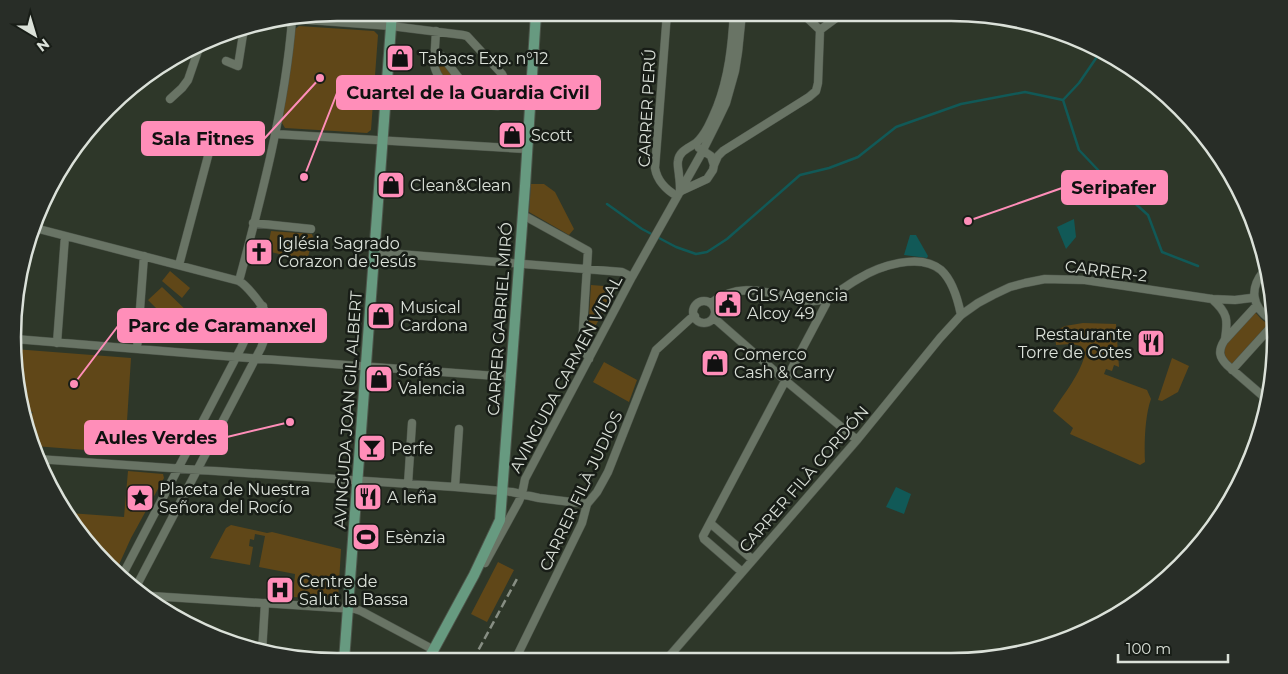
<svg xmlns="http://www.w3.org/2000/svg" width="1288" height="674" font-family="Montserrat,sans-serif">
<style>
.green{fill:#604718}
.water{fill:#115957}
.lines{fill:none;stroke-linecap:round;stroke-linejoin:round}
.stream{stroke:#115957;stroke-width:2.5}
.minor-casing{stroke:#4d554a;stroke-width:9}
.major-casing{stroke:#4d554a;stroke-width:12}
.minor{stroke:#697465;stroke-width:8}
.major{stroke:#679a80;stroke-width:10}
.rail{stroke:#878e83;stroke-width:2.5;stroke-dasharray:8 4;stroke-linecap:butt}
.labels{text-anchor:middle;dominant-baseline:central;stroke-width:5;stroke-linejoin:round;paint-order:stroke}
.poi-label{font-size:16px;fill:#dbe1d9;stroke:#181d17;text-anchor:start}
.street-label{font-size:16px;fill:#dbe1d9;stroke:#181d17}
.rim{fill:none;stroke:#dbe1d9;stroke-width:2.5}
.leader{fill:none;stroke:#ff8eb9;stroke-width:2}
.callout-dot{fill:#ff8eb9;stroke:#181d17;stroke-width:2}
.callout{fill:#ff8eb9;stroke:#ff8eb9;stroke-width:2}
.callout-label{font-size:18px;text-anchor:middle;font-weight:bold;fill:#111}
</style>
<rect width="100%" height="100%" fill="#2e3729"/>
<path class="green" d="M 299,26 L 374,31 L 378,35 L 371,130 L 367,133 L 285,128 L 282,123 L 295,29 Z
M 441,58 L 470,99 L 468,100 L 451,99 L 448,98 L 448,88 L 437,65 L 440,64 Z
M 531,184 L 544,184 L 555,192 L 574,229 L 569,235 L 529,212 Z
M 271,231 L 312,234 L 313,237 L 307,261 L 267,251 Z
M 170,271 L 190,288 L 182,298 L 162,281 Z
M 591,285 L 617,287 L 591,334 L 588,332 Z
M 162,287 L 190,314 L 176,328 L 148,300 Z
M 1255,312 L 1261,319 L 1268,324 L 1231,365 L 1227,362 L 1223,348 Z
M 1083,323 L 1116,324 L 1119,367 L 1114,365 L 1112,371 L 1106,369 L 1104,374 L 1147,390 L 1151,399 C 1145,415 1144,444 1145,462 L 1140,465 L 1070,434 L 1073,428 L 1053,411 C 1063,395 1082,372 1085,353 L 1081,346 L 1072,344 L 1056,345 L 1055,331 L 1065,326 Z
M 14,349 L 131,358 L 125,453 L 34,446 L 28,421 L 33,412 L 25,410 L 13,359 Z
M 1172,358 L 1189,366 L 1178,392 L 1162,401 L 1158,400 Z
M 604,362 L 637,380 L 629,402 L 593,382 Z
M 128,471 L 163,474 L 164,478 L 131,538 L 117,569 L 93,551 L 69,513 L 124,517 Z
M 231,525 L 267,533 L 272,532 L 341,549 L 338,600 L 293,597 L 295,574 L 259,567 L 265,536 L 255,534 L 254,540 L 250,539 L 249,546 L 253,547 L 250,565 L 210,558 L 226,528 Z
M 498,562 L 514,570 L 487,622 L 471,614 Z"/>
<path class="water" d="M 1074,219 L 1076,237 L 1066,249 L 1057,227 Z
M 910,235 L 916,235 L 928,256 L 927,258 L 904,255 Z
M 896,487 L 911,494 L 904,514 L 886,507 Z"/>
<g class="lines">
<path class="stream" d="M 1063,100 L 1079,150 L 1099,171 L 1148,215 L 1162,252 L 1198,266
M 1063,100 L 1079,83 L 1101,51
M 607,204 L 642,229 L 676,247 L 696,254 L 707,252 L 727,239 L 800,175 L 829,168 L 858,157 L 896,127 L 961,104 L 1025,92 L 1063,100"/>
<defs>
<path id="minor" d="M 667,13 L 655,168 C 657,180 666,190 677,196
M 802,13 L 820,30
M 295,19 L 391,26 L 463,35 L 467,36 L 502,74 L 504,78 L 502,103 L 498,106 L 444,102 L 438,105 L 431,105
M 820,30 L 843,13
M 436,31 L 434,64 C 436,80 449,81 444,102
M 442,56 L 478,103
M 226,61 L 238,66 L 244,28
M 170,99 L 182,88 L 188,80 L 199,48
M 275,134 L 526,149
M 714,165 L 718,156 L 723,151 L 809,97 L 816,91 L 818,83 L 820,30
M 681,191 L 707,179 L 713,170 L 714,165 L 711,156 L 699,148
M 680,192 C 680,186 680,181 679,176 C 679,171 677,166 678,161 C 679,151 689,148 696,143 C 706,134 712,119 717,107 C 729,76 732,45 734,13
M 523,215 L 588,251 L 582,345 L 589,359
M 253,223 L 311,229
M 35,228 L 239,281 C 246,285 250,291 256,298 C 273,319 271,323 261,348 L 137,585
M 374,252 L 622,272 L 632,277
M 179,265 L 216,126
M 1263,272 C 1250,288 1251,306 1270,319
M 239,281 C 262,195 285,108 292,20
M 1212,299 C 1228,313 1228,320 1225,339
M693 312a11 11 0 1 1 22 0a11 11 0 1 1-22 0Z
M 711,303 C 737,283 762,291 791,297 C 798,299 806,302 814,301 C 830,300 844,287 858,279 C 879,266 920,252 941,270 C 953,281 958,300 961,315
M 1257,305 L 1224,341 C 1218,351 1219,357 1227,365 L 1264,397
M 714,318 L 786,381 L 857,440
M 15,339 L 236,357 L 510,377
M 57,343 L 65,236
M 137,349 L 144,256
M 1232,370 L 1271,327
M 37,459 L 455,487 L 512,492 L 539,498 L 587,504
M 408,484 L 412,423
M 455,487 L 459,429
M 710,523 L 753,560
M 485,563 L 519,501 L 522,494 L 525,479 L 632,277 L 700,156 L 717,122 L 726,103 L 735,71 L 738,52 L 742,13
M 742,572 L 704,539 L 703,536 L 826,304 L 826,298
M 123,574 L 241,348 L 258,312 L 263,306
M 151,596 L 355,609 L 361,611 L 434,650
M 262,652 L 265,603
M 515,660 L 582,523 L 587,504 L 597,492 L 608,472 L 656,350 L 690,319 L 695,316
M 666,660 L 857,440 L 940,338 L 961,315 L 978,303 L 993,295 L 1010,287 L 1025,283 L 1045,279 L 1085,280 L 1212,299 L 1235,300 L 1251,298 L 1254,296"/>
<path id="major" d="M 428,660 L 474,575 L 500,520 L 525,186 L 536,13
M 344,661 L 392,13"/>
</defs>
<use href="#minor" class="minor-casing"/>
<use href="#major" class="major-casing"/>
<use href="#minor" class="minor"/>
<use href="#major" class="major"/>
<path class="rail" d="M 473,660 L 518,577"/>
</g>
<defs>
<symbol id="shop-square" viewBox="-11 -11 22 22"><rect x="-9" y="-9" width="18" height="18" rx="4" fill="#ff8eb9" stroke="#181d17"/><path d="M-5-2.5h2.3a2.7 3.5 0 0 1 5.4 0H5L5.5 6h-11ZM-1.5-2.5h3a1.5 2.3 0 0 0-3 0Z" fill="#111"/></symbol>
<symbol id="church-square" viewBox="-11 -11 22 22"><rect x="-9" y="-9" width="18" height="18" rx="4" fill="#ff8eb9" stroke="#181d17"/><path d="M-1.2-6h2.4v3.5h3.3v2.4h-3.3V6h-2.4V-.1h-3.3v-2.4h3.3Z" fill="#111"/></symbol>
<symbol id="civic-square" viewBox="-11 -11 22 22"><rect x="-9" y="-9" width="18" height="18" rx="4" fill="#ff8eb9" stroke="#181d17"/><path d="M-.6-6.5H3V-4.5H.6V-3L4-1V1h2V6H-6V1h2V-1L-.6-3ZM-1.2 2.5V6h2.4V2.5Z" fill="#111"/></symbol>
<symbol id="restaurant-square" viewBox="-11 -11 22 22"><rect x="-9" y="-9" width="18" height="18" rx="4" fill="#ff8eb9" stroke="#181d17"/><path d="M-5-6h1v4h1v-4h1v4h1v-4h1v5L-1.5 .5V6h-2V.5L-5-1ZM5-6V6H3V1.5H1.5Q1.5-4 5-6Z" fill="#111"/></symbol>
<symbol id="bar-square" viewBox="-11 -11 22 22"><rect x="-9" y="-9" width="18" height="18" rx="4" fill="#ff8eb9" stroke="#181d17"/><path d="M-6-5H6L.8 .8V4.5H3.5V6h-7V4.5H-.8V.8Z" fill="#111"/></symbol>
<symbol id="sight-square" viewBox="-11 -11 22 22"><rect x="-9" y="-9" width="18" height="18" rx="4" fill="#ff8eb9" stroke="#181d17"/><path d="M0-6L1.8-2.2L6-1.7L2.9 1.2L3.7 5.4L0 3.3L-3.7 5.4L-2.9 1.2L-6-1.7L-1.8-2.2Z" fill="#111"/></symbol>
<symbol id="stadium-square" viewBox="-11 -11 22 22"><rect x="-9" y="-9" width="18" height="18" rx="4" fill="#ff8eb9" stroke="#181d17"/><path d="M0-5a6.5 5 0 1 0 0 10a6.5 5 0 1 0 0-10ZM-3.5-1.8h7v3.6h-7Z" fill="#111"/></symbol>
<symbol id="hospital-square" viewBox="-11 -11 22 22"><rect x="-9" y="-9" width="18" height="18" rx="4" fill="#ff8eb9" stroke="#181d17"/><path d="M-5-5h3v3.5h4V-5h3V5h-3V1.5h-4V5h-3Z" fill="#111"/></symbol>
</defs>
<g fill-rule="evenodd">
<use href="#shop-square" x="384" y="42" width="32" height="32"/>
<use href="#shop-square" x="496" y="119" width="32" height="32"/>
<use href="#shop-square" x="375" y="169" width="32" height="32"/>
<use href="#church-square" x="243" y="236" width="32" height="32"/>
<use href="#civic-square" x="712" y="288" width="32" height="32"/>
<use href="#shop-square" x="365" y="300" width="32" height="32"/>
<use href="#restaurant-square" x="1135" y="327" width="32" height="32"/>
<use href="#shop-square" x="699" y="347" width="32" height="32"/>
<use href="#shop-square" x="363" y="363" width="32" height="32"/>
<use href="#bar-square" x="356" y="432" width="32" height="32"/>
<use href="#restaurant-square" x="352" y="481" width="32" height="32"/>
<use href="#sight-square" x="124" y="482" width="32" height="32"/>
<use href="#stadium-square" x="350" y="521" width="32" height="32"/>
<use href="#hospital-square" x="264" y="574" width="32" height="32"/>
</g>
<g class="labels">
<g class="poi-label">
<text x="419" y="58">Tabacs Exp. n°12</text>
<text x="531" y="135">Scott</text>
<text x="410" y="185">Clean&amp;Clean</text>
<text x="278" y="243">Iglésia Sagrado<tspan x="278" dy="18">Corazon de Jesús</tspan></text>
<text x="747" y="295">GLS Agencia<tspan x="747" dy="18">Alcoy 49</tspan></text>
<text x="400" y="307">Musical<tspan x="400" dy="18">Cardona</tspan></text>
<text x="1132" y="334" text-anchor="end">Restaurante<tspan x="1132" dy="18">Torre de Cotes</tspan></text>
<text x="734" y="354">Comerco<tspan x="734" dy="18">Cash &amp; Carry</tspan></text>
<text x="398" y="370">Sofás<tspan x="398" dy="18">Valencia</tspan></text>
<text x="391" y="448">Perfe</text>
<text x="159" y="489">Placeta de Nuestra<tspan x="159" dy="18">Señora del Rocío</tspan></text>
<text x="387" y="497">A leña</text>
<text x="385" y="537">Esènzia</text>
<text x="299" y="581">Centre de<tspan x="299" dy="18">Salut la Bassa</tspan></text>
</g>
<g class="street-label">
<text transform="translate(647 108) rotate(-87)">CARRER PERÚ</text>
<text transform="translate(1106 271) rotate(7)">CARRER-2</text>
<text transform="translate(500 319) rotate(-86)">CARRER GABRIEL MIRÓ</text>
<text transform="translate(566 374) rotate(-62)">AVINGUDA CARMEN VIDAL</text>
<text transform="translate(348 410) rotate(-86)">AVINGUDA JOAN GIL ALBERT</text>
<text transform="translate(804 479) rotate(-49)">CARRER FILÀ CORDÓN</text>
<text transform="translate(581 491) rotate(-65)">CARRER FILÀ JUDIOS</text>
</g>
</g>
<path d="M0 0H1288V674H0ZM337 21H951A316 316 0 0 1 1267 337V337A316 316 0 0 1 951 653H337A316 316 0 0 1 21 337V337A316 316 0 0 1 337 21Z" fill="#282d27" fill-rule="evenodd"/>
<path class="rim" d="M337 21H951A316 316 0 0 1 1267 337V337A316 316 0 0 1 951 653H337A316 316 0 0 1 21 337V337A316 316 0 0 1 337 21Z"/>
<path class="leader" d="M304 177L337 93M320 78L264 139M968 221L1062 188M74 384L118 326M290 422L227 437"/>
<g class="callout-dot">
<circle cx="304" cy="177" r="5"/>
<circle cx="320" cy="78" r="5"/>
<circle cx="968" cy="221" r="5"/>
<circle cx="74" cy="384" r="5"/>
<circle cx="290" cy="422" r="5"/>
</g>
<g class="callout">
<rect x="337" y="76" width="263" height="33" rx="5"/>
<rect x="142" y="122" width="122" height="33" rx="5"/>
<rect x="1062" y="171" width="105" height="33" rx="5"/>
<rect x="118" y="309" width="208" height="33" rx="5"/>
<rect x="85" y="421" width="142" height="33" rx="5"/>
</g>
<g class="callout-label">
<text x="468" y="99">Cuartel de la Guardia Civil</text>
<text x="203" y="145">Sala Fitnes</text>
<text x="1114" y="194">Seripafer</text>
<text x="222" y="332">Parc de Caramanxel</text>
<text x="156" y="444">Aules Verdes</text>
</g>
<g transform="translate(35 35) rotate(142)" stroke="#181d17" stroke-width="4" paint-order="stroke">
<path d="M0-4L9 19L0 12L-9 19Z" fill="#dbe1d9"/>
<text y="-8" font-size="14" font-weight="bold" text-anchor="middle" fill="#dbe1d9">N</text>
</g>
<path d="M1118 654v8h110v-8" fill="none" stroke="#dbe1d9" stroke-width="2.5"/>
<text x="1126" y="654" font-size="15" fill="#dbe1d9" stroke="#181d17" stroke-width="4" paint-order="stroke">100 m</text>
</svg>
